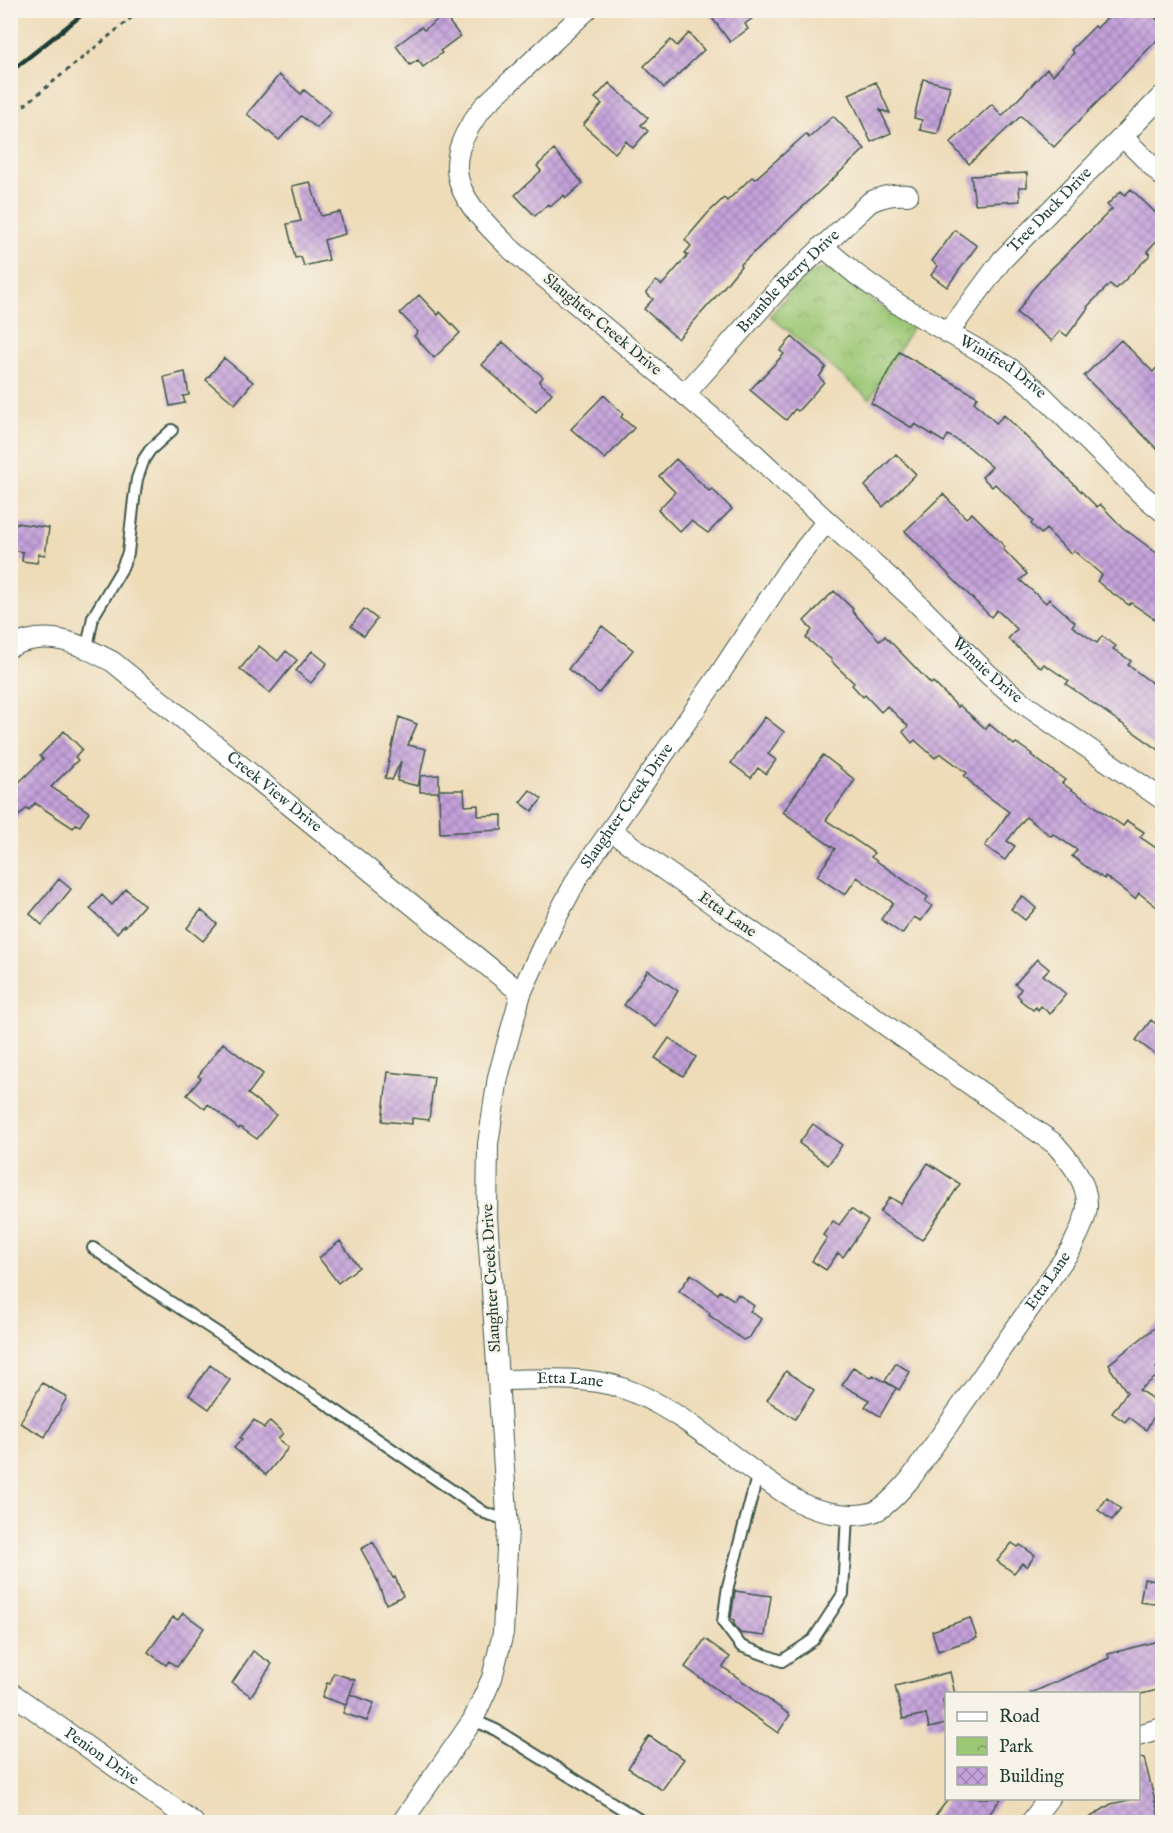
<svg xmlns="http://www.w3.org/2000/svg" width="1173" height="1833" font-family="'IM FELL English',serif">
<style>
.park{fill:url(#park-crowns);stroke:#5e8254;stroke-width:1.5}
.building{fill:url(#building-cross-hatch)}
.lines{fill:none;stroke-linecap:round;stroke-linejoin:round}
.service-casing{stroke:#3e5548;stroke-width:14}
.minor-casing{stroke:#3e5548;stroke-width:22}
.path{stroke:#3e5548;stroke-width:3;stroke-dasharray:4.5 4.5;stroke-linecap:butt}
.service{stroke:#fff;stroke-width:10}
.minor{stroke:#fff;stroke-width:20}
.rail{stroke:#1f3d34;stroke-width:4.5}
.labels{text-anchor:middle;dominant-baseline:central;stroke-width:5;stroke-linejoin:round;paint-order:stroke}
.street-label{font-size:16px;fill:#1f3d34;stroke:#f7f3e8}
</style>
<defs>
<pattern id="park-crowns" width="20" height="18" patternUnits="userSpaceOnUse" patternTransform="scale(1.5)"><rect width="20" height="18" fill="#9cc774"/><path d="M2 6a3 3 0 1 1 6 0M12 15a3 3 0 1 1 6 0" fill="none" stroke="#7fa360"/></pattern>
<pattern id="building-cross-hatch" width="8" height="8" patternUnits="userSpaceOnUse" patternTransform="scale(1.5)"><rect width="8" height="8" fill="#c4a1da"/><path d="M0 0l8 8M0 8l8-8" fill="none" stroke="#9f84b2"/></pattern>
</defs>
<rect width="100%" height="100%" fill="#f7f3e8"/>
<filter id="ink" filterUnits="userSpaceOnUse"><feTurbulence type="fractalNoise" baseFrequency=".0167" numOctaves="2"/><feDisplacementMap in="SourceGraphic" scale="12" xChannelSelector="R" yChannelSelector="G"/><feConvolveMatrix kernelMatrix="1 2 1 2 8 2 1 2 1" color-interpolation-filters="sRGB"/></filter>
<filter id="wash" filterUnits="userSpaceOnUse"><feTurbulence type="fractalNoise" baseFrequency=".008" numOctaves="4" result="noise"/><feDisplacementMap in="SourceGraphic" scale="24" xChannelSelector="R" yChannelSelector="G"/><feGaussianBlur stdDeviation="1.35" result="paint"/><feColorMatrix in="noise" values="0 0 0 0 0 0 0 0 0 0 0 0 0 0 0 0 0 1.4 0 .05"/><feComposite in="paint" operator="in"/></filter>
<g filter="url(#wash)">
<rect width="100%" height="100%" fill="#eedcb9"/>
<path class="park" d="M 827,269 L 835,272 L 872,301 L 913,326 L 870,399 L 770,316 L 795,286 L 813,271 Z"/>
<g id="blocks">
<path class="building" d="M 706,10 L 763,10 L 745,24 L 748,29 L 730,42 Z
M 1115,10 L 1148,10 L 1162,25 L 1162,35 L 1054,147 L 1021,116 L 969,164 L 950,143 L 992,104 L 1002,116 L 1047,69 L 1053,75 L 1074,53 L 1071,50 L 1095,26 L 1097,28 Z
M 444,15 L 460,36 L 440,51 L 442,53 L 423,67 L 418,60 L 410,65 L 396,46 L 421,27 L 424,30 Z
M 689,33 L 704,50 L 664,88 L 644,66 L 671,40 L 677,46 Z
M 279,75 L 301,94 L 304,90 L 331,112 L 317,128 L 301,116 L 279,140 L 247,114 Z
M 923,79 L 950,86 L 938,134 L 920,130 L 922,120 L 914,118 Z
M 876,82 L 890,113 L 880,110 L 891,133 L 871,142 L 849,94 Z
M 609,83 L 648,118 L 641,125 L 648,131 L 633,148 L 626,141 L 615,153 L 583,125 L 602,104 L 595,98 Z
M 833,116 L 865,149 L 740,265 L 741,266 L 714,299 L 678,339 L 644,309 L 653,299 L 646,293 L 656,281 L 662,285 L 688,255 L 685,253 L 691,246 L 685,240 L 708,213 L 724,198 L 727,201 L 752,177 L 755,179 L 806,134 L 809,138 Z
M 554,150 L 583,183 L 566,198 L 564,195 L 550,207 L 548,204 L 535,216 L 515,195 L 541,171 L 537,166 Z
M 1027,173 L 1027,187 L 1019,187 L 1020,201 L 975,204 L 971,176 Z
M 310,182 L 321,216 L 340,212 L 345,234 L 324,240 L 329,260 L 304,266 L 301,257 L 295,258 L 287,224 L 301,221 L 292,186 Z
M 1131,189 L 1162,219 L 1162,235 L 1147,251 L 1150,255 L 1116,289 L 1110,284 L 1087,307 L 1088,308 L 1067,336 L 1060,331 L 1052,341 L 1017,313 L 1032,290 L 1051,269 L 1112,209 L 1107,205 L 1121,191 L 1125,195 Z
M 955,230 L 977,246 L 947,287 L 931,275 L 938,266 L 932,261 Z
M 419,295 L 438,315 L 440,312 L 460,333 L 434,358 L 414,336 L 418,332 L 400,313 Z
M 792,337 L 826,367 L 819,377 L 824,382 L 798,411 L 795,409 L 786,420 L 750,390 L 784,354 L 780,351 Z
M 1121,340 L 1153,372 L 1162,362 L 1162,454 L 1084,376 Z
M 503,342 L 543,377 L 539,382 L 552,393 L 536,412 L 482,365 Z
M 899,352 L 978,397 L 974,402 L 996,423 L 1004,415 L 1097,507 L 1100,504 L 1122,527 L 1162,557 L 1162,624 L 1131,603 L 1129,605 L 1105,588 L 1097,581 L 1102,575 L 1074,551 L 1071,554 L 1046,529 L 1041,534 L 1031,524 L 1033,521 L 995,484 L 992,487 L 982,477 L 992,467 L 969,447 L 948,435 L 944,442 L 915,424 L 912,428 L 871,403 Z
M 224,358 L 253,382 L 235,404 L 206,380 Z
M 185,372 L 189,395 L 183,396 L 185,403 L 170,406 L 164,377 Z
M 604,395 L 623,414 L 621,417 L 634,428 L 605,459 L 571,429 Z
M 896,454 L 916,474 L 883,507 L 865,486 Z
M 676,459 L 709,491 L 712,489 L 732,509 L 708,533 L 691,521 L 680,532 L 658,510 L 675,492 L 659,476 Z
M 943,494 L 966,518 L 972,513 L 983,524 L 1005,547 L 1003,549 L 1027,574 L 1020,580 L 1046,603 L 1049,599 L 1075,622 L 1072,626 L 1097,643 L 1102,636 L 1116,646 L 1113,649 L 1131,661 L 1128,665 L 1152,683 L 1162,668 L 1162,752 L 1066,684 L 1069,681 L 1044,664 L 1041,668 L 1023,652 L 1008,639 L 1017,629 L 997,610 L 991,617 L 905,531 Z
M 10,522 L 49,528 L 45,555 L 39,554 L 37,563 L 22,561 L 23,552 L 10,550 Z
M 834,591 L 853,609 L 852,611 L 880,641 L 885,636 L 931,684 L 933,682 L 958,707 L 959,705 L 986,729 L 989,724 L 1014,745 L 1016,743 L 1032,754 L 1031,755 L 1065,780 L 1062,783 L 1123,826 L 1127,821 L 1144,832 L 1140,837 L 1162,852 L 1162,911 L 1139,893 L 1135,899 L 1105,876 L 1104,879 L 1088,868 L 1072,856 L 1077,850 L 1053,834 L 1051,836 L 1026,817 L 1007,841 L 1015,846 L 1005,860 L 985,846 L 1009,812 L 978,789 L 964,776 L 967,773 L 940,753 L 935,758 L 915,740 L 912,743 L 903,732 L 908,726 L 887,706 L 881,712 L 865,695 L 863,697 L 852,685 L 854,683 L 831,661 L 832,660 L 806,638 L 812,630 L 804,621 Z
M 364,609 L 377,619 L 364,636 L 351,626 Z
M 602,626 L 633,650 L 599,693 L 568,669 Z
M 259,646 L 278,661 L 286,651 L 297,660 L 270,693 L 240,669 Z
M 312,651 L 327,663 L 311,683 L 296,671 Z
M 399,717 L 417,724 L 408,745 L 426,749 L 420,776 L 439,775 L 439,790 L 464,790 L 465,806 L 478,805 L 478,816 L 502,815 L 502,830 L 440,833 L 439,792 L 420,792 L 420,777 L 418,786 L 397,781 L 401,761 L 392,780 L 385,778 Z
M 765,717 L 784,732 L 768,754 L 776,760 L 766,774 L 758,768 L 751,778 L 731,763 Z
M 64,731 L 82,749 L 75,757 L 78,760 L 51,787 L 89,812 L 80,826 L 76,824 L 73,828 L 35,803 L 29,810 L 27,808 L 10,824 L 10,791 L 43,759 L 40,756 Z
M 823,755 L 855,780 L 826,820 L 874,853 L 871,857 L 928,897 L 925,901 L 932,906 L 921,921 L 914,917 L 902,934 L 881,919 L 893,903 L 857,877 L 845,895 L 817,876 L 835,849 L 783,812 Z
M 530,790 L 542,799 L 532,811 L 520,802 Z
M 59,879 L 71,889 L 42,925 L 30,914 Z
M 126,889 L 144,905 L 125,927 L 124,925 L 117,933 L 90,909 L 102,895 L 112,905 Z
M 1022,896 L 1036,908 L 1025,920 L 1011,909 Z
M 201,910 L 217,924 L 203,941 L 187,928 Z
M 1037,959 L 1049,969 L 1043,975 L 1066,994 L 1050,1014 L 1041,1006 L 1038,1010 L 1036,1007 L 1033,1010 L 1020,1000 L 1021,999 L 1017,995 L 1021,989 L 1015,984 Z
M 648,970 L 678,991 L 656,1027 L 624,1005 Z
M 1151,1020 L 1162,1029 L 1162,1059 L 1136,1040 Z
M 669,1038 L 696,1057 L 683,1076 L 655,1058 Z
M 223,1043 L 263,1074 L 248,1094 L 276,1115 L 257,1139 L 240,1127 L 239,1129 L 208,1104 L 205,1109 L 187,1095 L 201,1078 L 198,1076 Z
M 388,1072 L 434,1077 L 429,1120 L 412,1118 L 412,1124 L 382,1121 Z
M 813,1124 L 842,1145 L 828,1165 L 799,1143 Z
M 928,1163 L 960,1184 L 922,1240 L 880,1212 L 890,1197 L 901,1204 Z
M 851,1209 L 868,1221 L 843,1257 L 838,1253 L 826,1270 L 812,1261 L 827,1238 L 823,1235 L 833,1221 L 839,1225 Z
M 340,1241 L 359,1267 L 338,1283 L 319,1258 Z
M 691,1274 L 718,1294 L 720,1291 L 734,1300 L 738,1294 L 754,1306 L 750,1311 L 761,1319 L 750,1337 L 743,1340 L 709,1315 L 710,1313 L 679,1291 Z
M 1162,1322 L 1162,1363 L 1156,1368 L 1160,1374 L 1139,1390 L 1161,1404 L 1146,1430 L 1129,1417 L 1125,1422 L 1112,1413 L 1127,1392 L 1110,1368 L 1111,1367 L 1109,1364 Z
M 896,1363 L 910,1372 L 899,1390 L 885,1381 Z
M 210,1365 L 230,1380 L 209,1409 L 189,1395 Z
M 853,1367 L 871,1378 L 873,1375 L 896,1388 L 880,1416 L 865,1407 L 869,1400 L 842,1385 Z
M 786,1371 L 814,1390 L 795,1419 L 767,1400 Z
M 42,1383 L 67,1397 L 45,1437 L 20,1423 Z
M 254,1420 L 264,1428 L 270,1421 L 283,1433 L 278,1439 L 288,1448 L 266,1475 L 234,1448 L 242,1439 L 240,1438 Z
M 1107,1498 L 1121,1509 L 1112,1520 L 1098,1510 Z
M 373,1542 L 393,1578 L 395,1577 L 403,1596 L 386,1604 L 374,1573 L 361,1549 Z
M 1012,1543 L 1018,1547 L 1020,1545 L 1035,1555 L 1027,1567 L 1022,1563 L 1014,1573 L 997,1561 Z
M 1144,1579 L 1162,1582 L 1162,1605 L 1140,1602 Z
M 735,1591 L 771,1596 L 765,1636 L 740,1633 L 734,1624 L 734,1620 L 731,1619 Z
M 183,1613 L 204,1628 L 177,1667 L 169,1661 L 166,1665 L 148,1652 L 173,1617 L 178,1620 Z
M 970,1618 L 977,1638 L 938,1651 L 932,1631 Z
M 705,1639 L 730,1657 L 723,1667 L 790,1715 L 778,1733 L 685,1667 Z
M 1162,1640 L 1162,1689 L 1141,1694 L 1029,1694 L 1109,1658 L 1108,1654 Z
M 253,1651 L 272,1664 L 251,1696 L 232,1683 Z
M 950,1672 L 955,1694 L 946,1694 L 946,1699 L 943,1700 L 946,1724 L 929,1728 L 926,1714 L 903,1719 L 895,1686 Z
M 334,1673 L 355,1680 L 346,1705 L 322,1697 L 327,1683 L 330,1684 Z
M 350,1694 L 374,1703 L 367,1721 L 343,1713 Z
M 649,1736 L 684,1759 L 662,1790 L 628,1768 Z
M 1144,1758 L 1159,1817 L 1149,1819 L 1150,1822 L 1083,1822 L 1111,1804 L 1138,1798 L 1138,1759 Z
M 949,1798 L 1001,1798 L 984,1822 L 931,1822 Z"/>
</g>
</g>
<g filter="url(#ink)">
<use href="#blocks" fill-opacity="0" stroke="#3e5548" stroke-width="1.5"/>
<g class="lines">
<defs>
<path id="service" d="M 87,648 L 93,617 L 121,570 L 128,553 L 134,499 L 137,479 L 144,459 L 150,450 L 172,430
M 93,1248 L 149,1288 L 319,1399 L 485,1513 L 507,1520
M 758,1473 L 728,1586 L 723,1622 L 741,1646 L 782,1661 L 813,1640 L 843,1594 L 847,1514
M 473,1720 L 496,1730 L 643,1822"/>
<g id="minor">
<path d="M 1123,137 L 1162,176"/>
<path id="s1" d="M 822,246 L 857,275 L 898,304 L 1010,368 L 1036,389 L 1140,493 L 1162,511"/>
<path id="s2" d="M 948,333 L 1002,260 L 1162,96"/>
<path id="s3" d="M 685,394 L 780,287 L 870,202 C 883,196 893,194 908,195"/>
<path id="s4" d="M 827,521 L 914,600 L 989,675 L 1024,704 L 1162,799"/>
<path id="s5" d="M 10,647 C 49,628 79,644 113,662 L 521,993"/>
<path id="s6" d="M 498,1380 C 542,1380 592,1374 633,1392 C 695,1418 742,1469 799,1502 C 818,1513 859,1520 878,1510 C 891,1502 902,1489 911,1478 L 1071,1249 C 1077,1236 1086,1221 1087,1206 C 1088,1182 1070,1161 1055,1144 L 657,865 L 611,830"/>
<path id="s7" d="M 10,1692 L 193,1822"/>
<path d="M 1138,1735 L 1162,1728"/>
<path id="s8" d="M 402,1822 L 473,1720 L 492,1678 L 503,1633 L 508,1528 L 487,1217 L 488,1144 L 498,1077 L 521,993 L 553,924 L 578,877 L 717,678 L 790,567 L 827,521 L 745,445 L 513,251 C 462,201 432,171 484,106 L 587,10"/>
<path d="M 1031,1822 L 1049,1798"/>
</g>
</defs>
<use href="#service" class="service-casing"/>
<use href="#minor" class="minor-casing"/>
<path class="path" d="M 10,117 L 141,10"/>
<use href="#service" class="service"/>
<use href="#minor" class="minor"/>
<path class="rail" d="M 10,72 L 88,10"/>
</g>
</g>
<g class="labels">
<g class="street-label">
<text stroke="none"><textPath href="#s2" startOffset="160">Tree Duck Drive</textPath></text>
<text stroke="none"><textPath href="#s3" startOffset="153">Bramble Berry Drive</textPath></text>
<text transform="translate(602 325) rotate(40)">Slaughter Creek Drive</text>
<text stroke="none"><textPath href="#s1" startOffset="218">Winifred Drive</textPath></text>
<text stroke="none"><textPath href="#s4" startOffset="219">Winnie Drive</textPath></text>
<text stroke="none"><textPath href="#s5" startOffset="316">Creek View Drive</textPath></text>
<text stroke="none"><textPath href="#s8" startOffset="1077">Slaughter Creek Drive</textPath></text>
<text transform="translate(727 915) rotate(35)">Etta Lane</text>
<text transform="translate(492 1278) rotate(-93)">Slaughter Creek Drive</text>
<text stroke="none"><textPath href="#s6" startOffset="704">Etta Lane</textPath></text>
<text stroke="none"><textPath href="#s6" startOffset="72">Etta Lane</textPath></text>
<text stroke="none"><textPath href="#s7" startOffset="112">Penion Drive</textPath></text>
</g>
</g>
<rect width="1173" height="1833" fill="none" stroke="#f7f3e8" stroke-width="36"/>
<rect x="945" y="1692" width="195" height="108" fill="#f7f3e8" stroke="#a1aaa0" stroke-width="1.5"/>
<rect x="957" y="1712" width="30" height="9" fill="#ffffff" stroke="#a1aaa0" stroke-width="1.5"/>
<text x="999" y="1722" font-size="18" fill="#1f3d34">Road</text>
<rect x="957" y="1737" width="30" height="18" fill="url(#park-crowns)" stroke="#a1aaa0" stroke-width="1.5"/>
<text x="999" y="1752" font-size="18" fill="#1f3d34">Park</text>
<rect x="957" y="1767" width="30" height="18" fill="url(#building-cross-hatch)" stroke="#a1aaa0" stroke-width="1.5"/>
<text x="999" y="1782" font-size="18" fill="#1f3d34">Building</text>
</svg>
